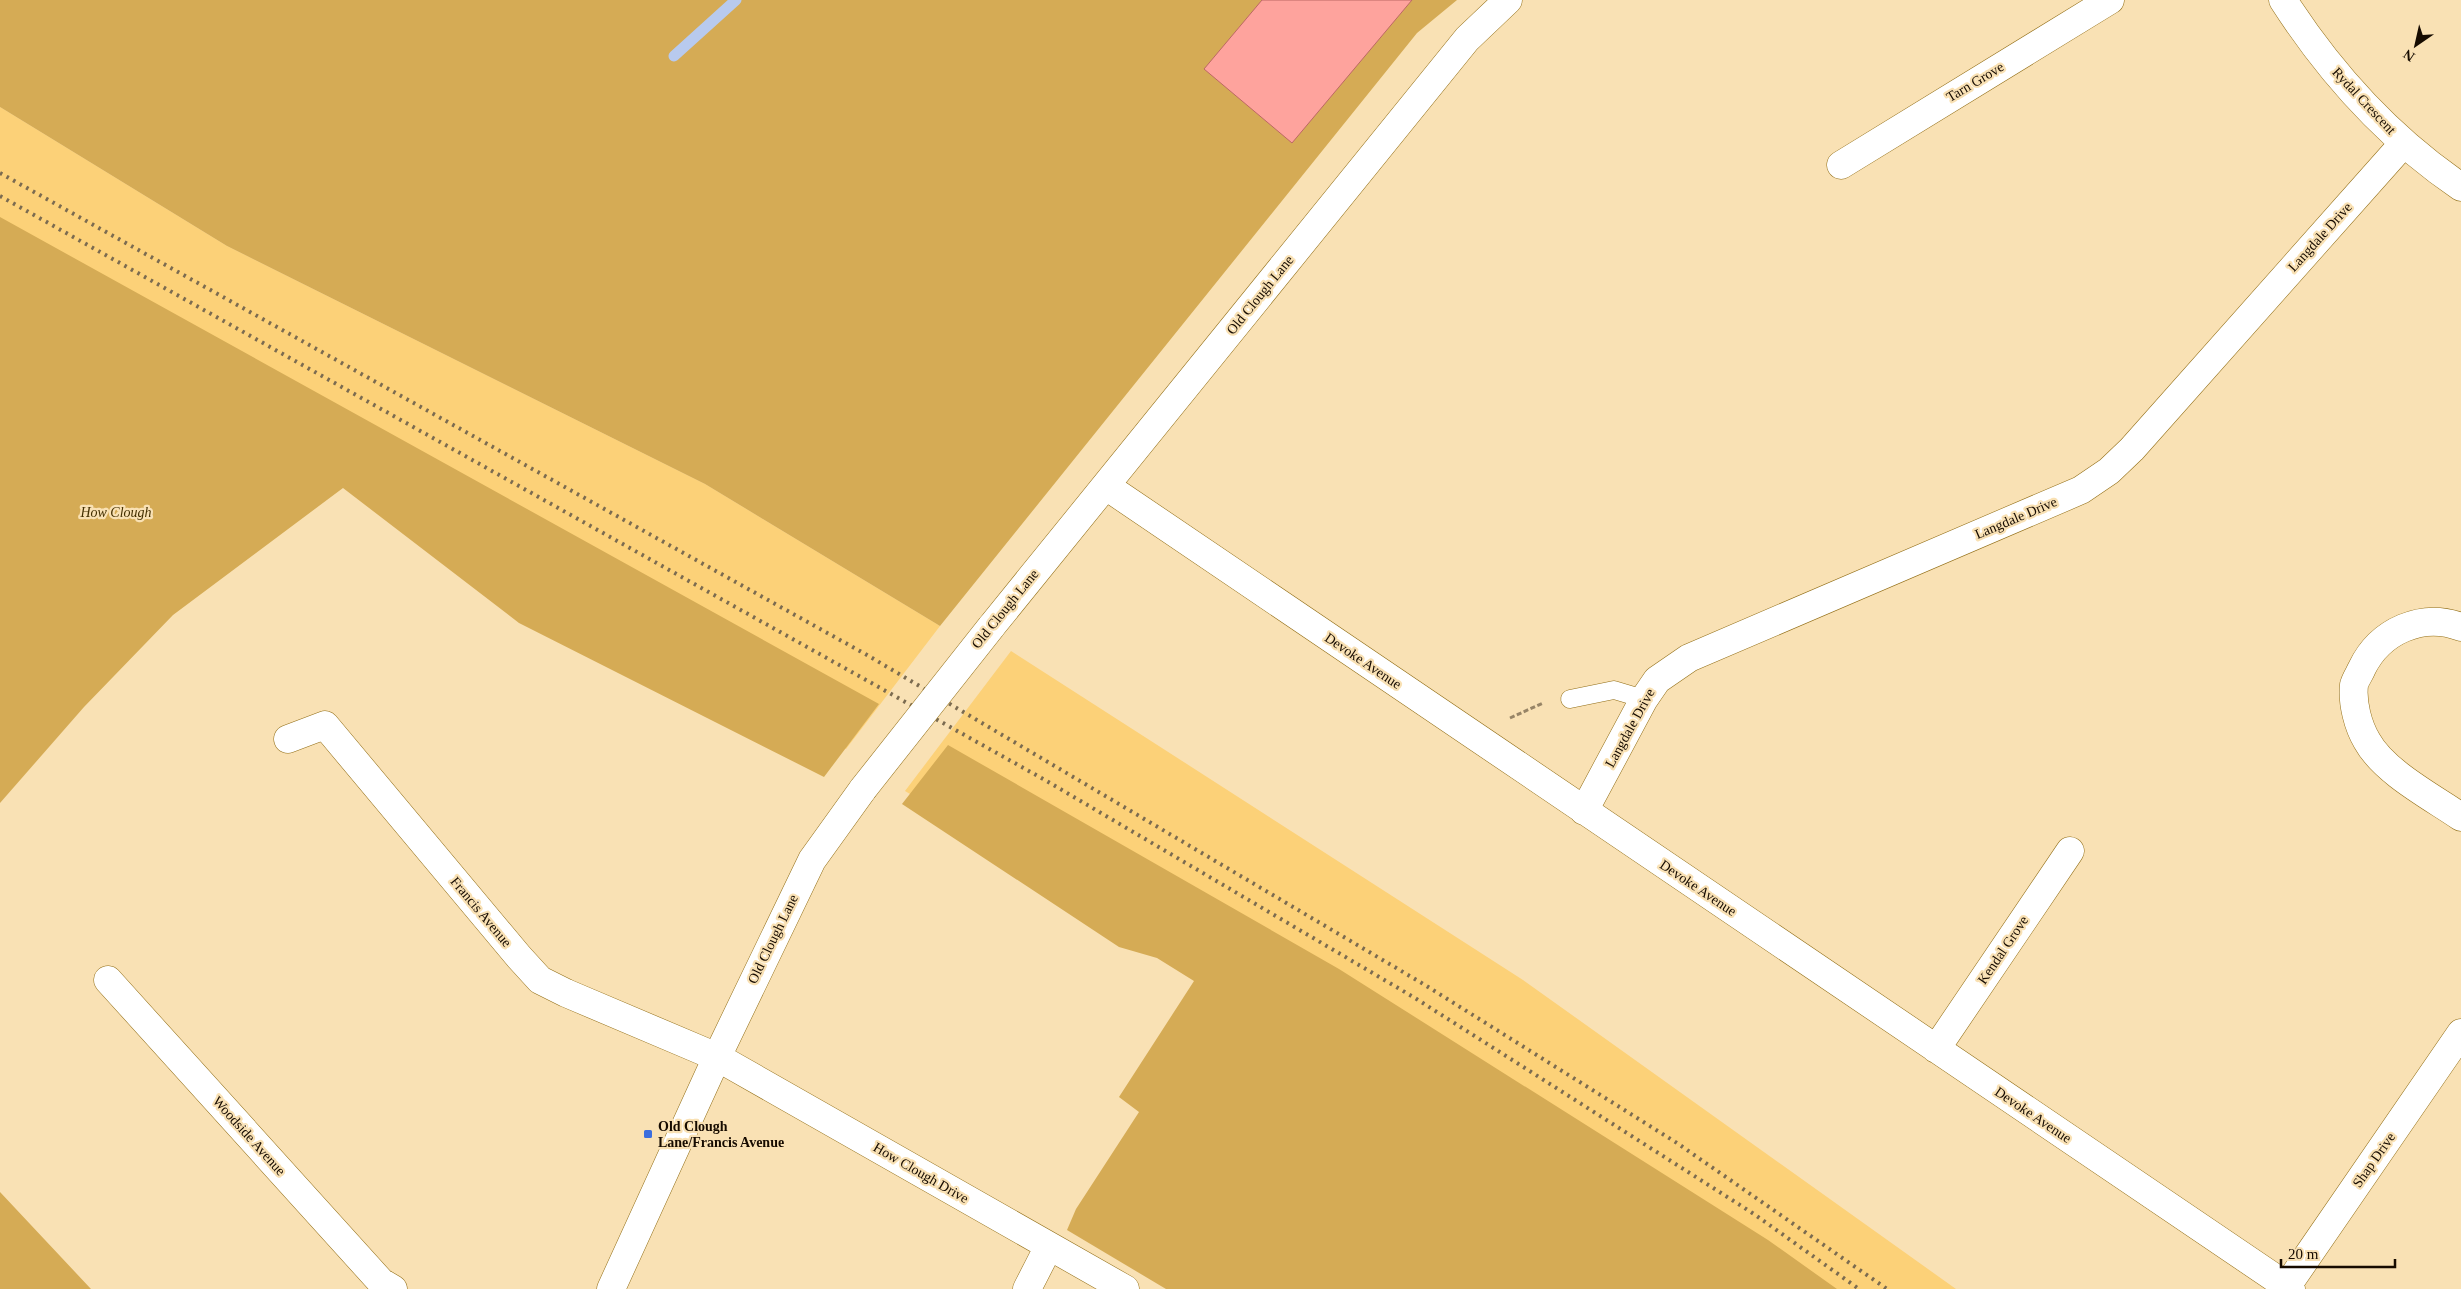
<svg xmlns="http://www.w3.org/2000/svg" width="2461" height="1289" font-family="'Times New Roman',serif">
<style>
.built{fill:#fcd178}
.green{fill:#d5ab55}
.lines{fill:none;stroke-linecap:round;stroke-linejoin:round}
.stream{stroke:#b8caee;stroke-width:11}
.building{fill:#fea39d;stroke:#bc6864}
.lane-casing{stroke:#926e16;stroke-width:19}
.street-casing{stroke:#926e16;stroke-width:29}
.secondary-casing{stroke:#926e16;stroke-width:29}
.path{stroke:#978466;stroke-width:3;stroke-dasharray:5 2.5;stroke-linecap:butt}
.lane{stroke:#fff;stroke-width:18}
.street{stroke:#fff;stroke-width:28}
.secondary{stroke:#fff;stroke-width:28}
.rail{stroke:#7b6b50;stroke-width:4;stroke-dasharray:2.5 5;stroke-linecap:butt}
.secondary-bridge-casing{stroke:#926e16;stroke-width:29;stroke-linecap:butt}
.secondary-bridge{stroke:#fff;stroke-width:28}
.poi-dot{fill:#3c6ede;stroke:#f9e1b4;stroke-width:2}
.labels{text-anchor:middle;dominant-baseline:central;stroke-width:4.5;stroke-linejoin:round;paint-order:stroke}
.street-label{font-size:14px;fill:#160b00;stroke:#f9e1b4}
.park-label{font-size:14px;font-style:italic;fill:#432f00;stroke:#f9e1b4}
.poi-label{font-size:14px;font-weight:bold;fill:#160b00;stroke:#f9e1b4;text-anchor:start}
</style>
<rect width="100%" height="100%" fill="#f9e1b4"/>
<path class="built" d="M 0,107 L 227,246 L 705,484 L 940,626 L 846,749 L 0,257 Z
M 1011,651 L 1523,980 L 1956,1289 L 1737,1289 L 905,791 Z"/>
<path class="green" d="M 0,0 L 1457,0 L 1417,33 L 940,626 L 705,484 L 227,246 L 0,107 Z
M 0,217 L 879,704 L 824,777 L 519,623 L 343,488 L 173,615 L 84,707 L 0,803 Z
M 948,745 L 1339,969 L 1768,1240 L 1837,1289 L 1166,1289 L 1067,1230 L 1076,1209 L 1139,1112 L 1119,1097 L 1194,981 L 1157,958 L 1119,947 L 902,804 Z
M 0,1192 L 91,1289 L 0,1289 Z"/>
<g class="lines">
<path class="stream" d="M 674,56 L 736,0"/>
</g>
<path class="building" d="M 1262,0 L 1412,0 L 1292,143 L 1204,69 Z"/>
<g class="lines">
<defs>
<path id="lane" d="M 1570,699 L 1614,690 L 1644,699"/>
<path id="street" d="M 2283,0 C 2330,73 2389,138 2461,187
M 1841,165 L 2110,0
M 1106,486 L 2291,1289
M 2461,627 C 2422,612 2380,631 2362,668 C 2360,673 2355,680 2354,685 C 2352,703 2358,726 2367,741 C 2384,772 2432,797 2461,817
M 288,739 L 325,725 L 519,957 L 540,980 L 566,993 L 717,1057 L 1125,1289
M 1584,811 L 1644,699 L 1657,680 L 1689,658 L 2081,490 L 2109,471 L 2132,449 L 2403,144
M 108,980 L 381,1282 L 393,1289
M 1936,1049 L 2070,851
M 2287,1286 L 2461,1033
M 1027,1289 L 1049,1246"/>
<path id="secondary" d="M 991,627 L 1467,39 L 1508,0
M 611,1289 L 717,1057 L 812,860 L 863,789"/>
</defs>
<use href="#lane" class="lane-casing"/>
<use href="#street" class="street-casing"/>
<use href="#secondary" class="secondary-casing"/>
<path class="path" d="M 1510,718 L 1543,703"/>
<use href="#lane" class="lane"/>
<use href="#street" class="street"/>
<use href="#secondary" class="secondary"/>
<path class="rail" d="M 0,173 L 867,655 L 1425,985 L 1677,1143 L 1887,1289
M 0,196 L 1045,780 L 1415,998 L 1754,1214 L 1859,1289"/>
<defs>
<path id="secondary-bridge" d="M 863,789 L 991,627"/>
</defs>
<use href="#secondary-bridge" class="secondary-bridge-casing"/>
<use href="#secondary-bridge" class="secondary-bridge"/>
</g>
<rect class="poi-dot" x="643" y="1129" width="10" height="10" rx="2.5"/>
<g class="labels">
<g class="street-label">
<text transform="translate(1975 82) rotate(-31)">Tarn Grove</text>
<text transform="translate(2364 101) rotate(47)">Rydal Crescent</text>
<text transform="translate(2320 237) rotate(-48)">Langdale Drive</text>
<text transform="translate(1260 295) rotate(-51)">Old Clough Lane</text>
<text transform="translate(2016 518) rotate(-23)">Langdale Drive</text>
<text transform="translate(1005 609) rotate(-51)">Old Clough Lane</text>
<text transform="translate(1363 661) rotate(34)">Devoke Avenue</text>
<text transform="translate(1630 728) rotate(-61)">Langdale Drive</text>
<text transform="translate(1698 888) rotate(34)">Devoke Avenue</text>
<text transform="translate(481 912) rotate(50)">Francis Avenue</text>
<text transform="translate(773 939) rotate(-64)">Old Clough Lane</text>
<text transform="translate(2003 950) rotate(-56)">Kendal Grove</text>
<text transform="translate(2033 1115) rotate(34)">Devoke Avenue</text>
<text transform="translate(249 1136) rotate(48)">Woodside Avenue</text>
<text transform="translate(2374 1160) rotate(-55)">Shap Drive</text>
<text transform="translate(921 1173) rotate(30)">How Clough Drive</text>
</g>
<g class="park-label">
<text x="116" y="512">How Clough</text>
</g>
<g class="poi-label">
<text x="658" y="1126">Old Clough<tspan x="658" dy="16">Lane/Francis Avenue</tspan></text>
</g>
</g>
<g transform="translate(2416 45) rotate(214)" stroke="#f9e1b4" stroke-width="4" paint-order="stroke">
<path d="M0-4L9 19L0 12L-9 19Z" fill="#160b00"/>
<text y="-8" font-size="14" font-weight="bold" text-anchor="middle" fill="#160b00">N</text>
</g>
<path d="M2281 1259v8h114v-8" fill="none" stroke="#160b00" stroke-width="2.5"/>
<text x="2288" y="1259" font-size="15" fill="#160b00" stroke="#f9e1b4" stroke-width="4" paint-order="stroke">20 m</text>
</svg>
